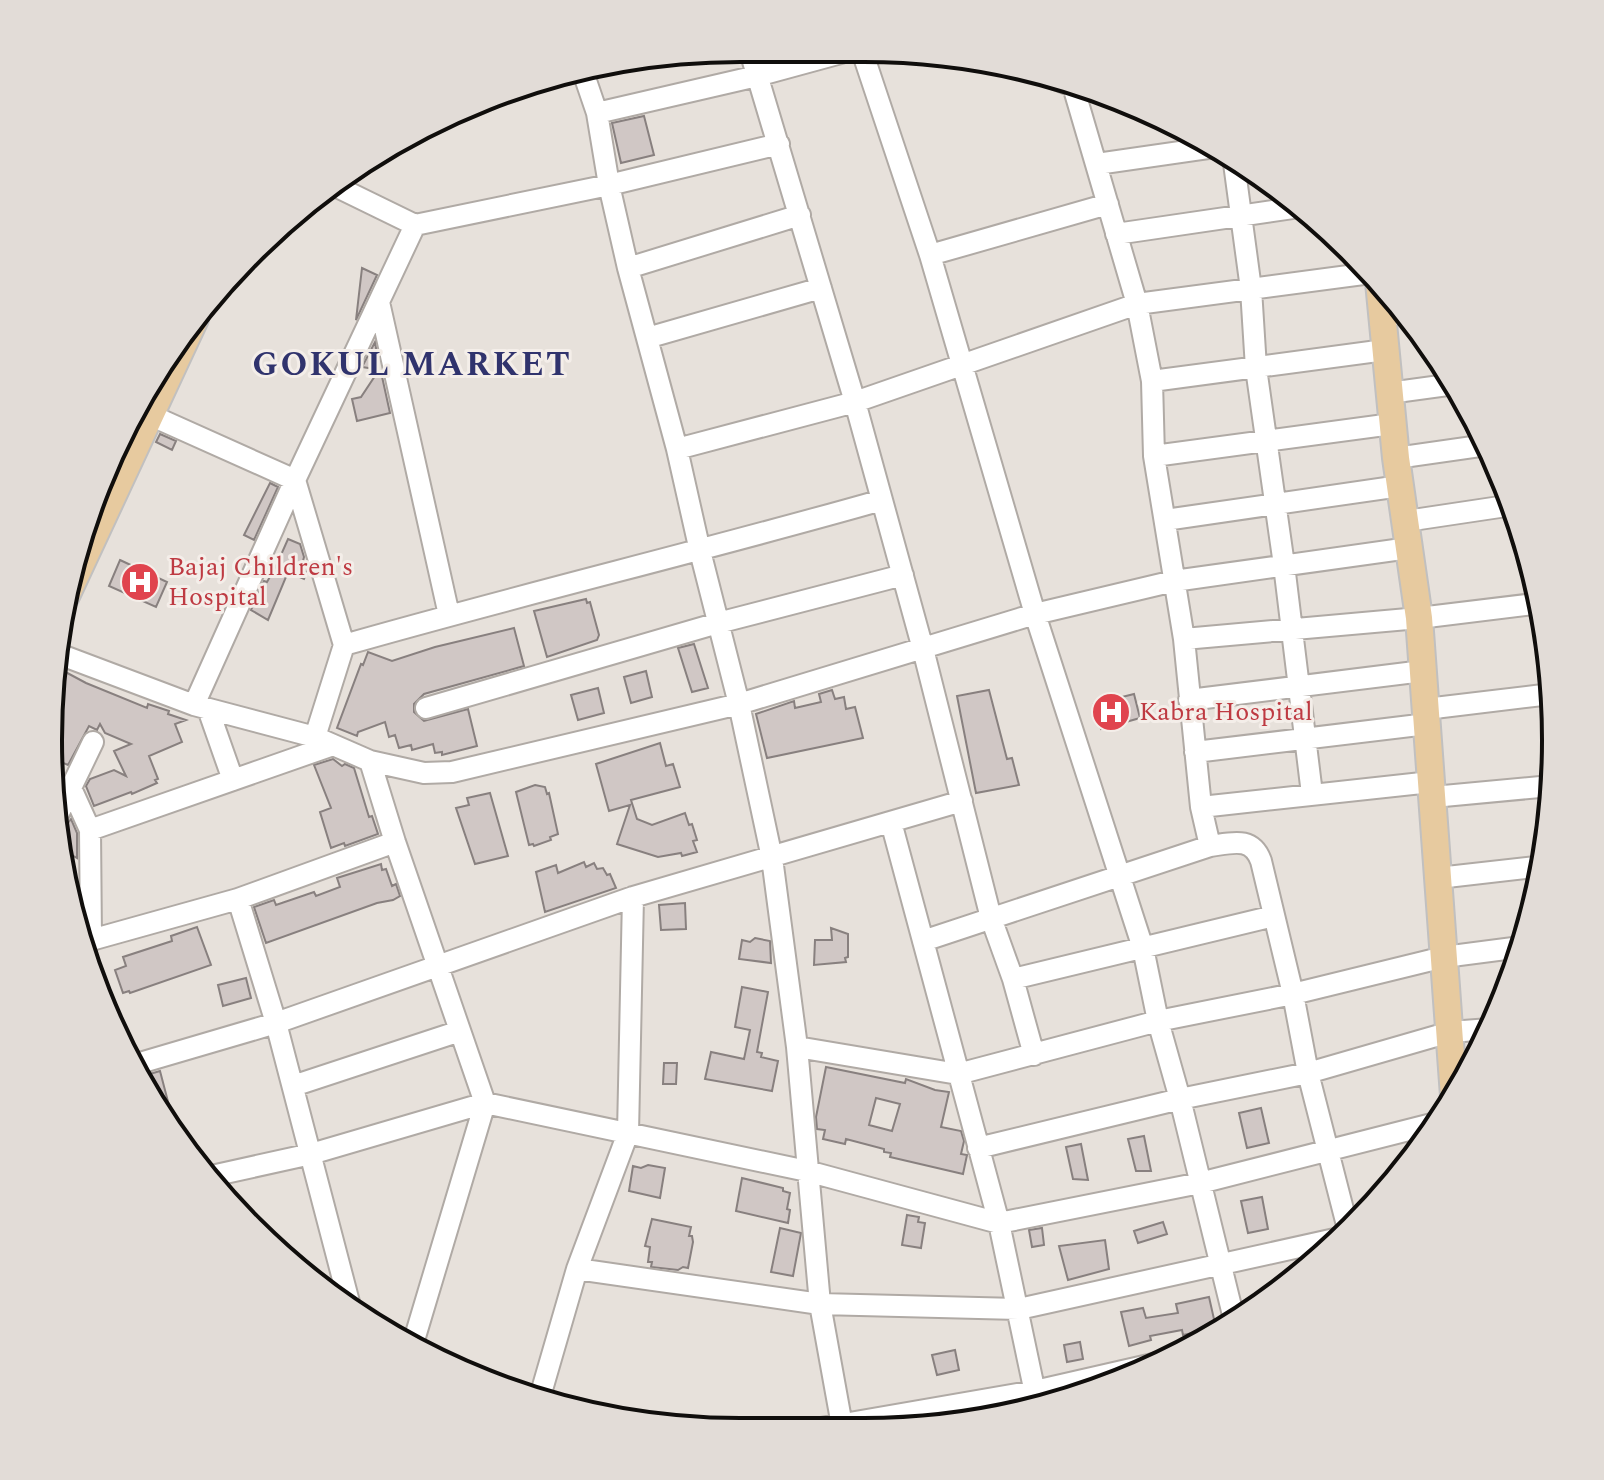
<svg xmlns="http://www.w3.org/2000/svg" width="1604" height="1480" font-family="Spectral,serif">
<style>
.building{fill:#d0c7c5;stroke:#88807f;stroke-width:2;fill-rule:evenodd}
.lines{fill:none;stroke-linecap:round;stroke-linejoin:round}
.minor-casing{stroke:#b0aaa5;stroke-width:24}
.major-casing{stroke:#c1c0c0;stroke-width:30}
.minor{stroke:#fff;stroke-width:20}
.major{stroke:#e7ca9f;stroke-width:26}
.labels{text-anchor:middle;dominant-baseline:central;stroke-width:6;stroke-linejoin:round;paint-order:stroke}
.health-label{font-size:26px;fill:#be3a42;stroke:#f4eee9;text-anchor:start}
.district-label{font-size:34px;font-weight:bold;letter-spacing:2px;fill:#30336d;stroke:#f4eee9}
.rim{fill:none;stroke:#100e0c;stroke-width:4}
</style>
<rect width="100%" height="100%" fill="#e7e1db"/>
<path class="building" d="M 644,116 L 654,155 L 621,163 L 612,123 Z
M 362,268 L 377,275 L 356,320 Z
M 375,342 L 377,354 L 375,369 L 362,367 Z
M 381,372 L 390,413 L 357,421 L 352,399 L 361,397 L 375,376 Z
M 160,434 L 176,441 L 172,450 L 156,442 Z
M 270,483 L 278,487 L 254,540 L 244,535 Z
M 288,539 L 300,544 L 304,557 L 303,561 L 306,562 L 308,569 L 304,579 L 288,572 L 268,620 L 251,610 L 264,581 L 267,582 L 277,564 Z
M 120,560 L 167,582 L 156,607 L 109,586 Z
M 586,599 L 587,603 L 590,602 L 599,635 L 597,640 L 547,657 L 534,611 Z
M 514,628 L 524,666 L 424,694 L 414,704 L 414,712 L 424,721 L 468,709 L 477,746 L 442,755 L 442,752 L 435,753 L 433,744 L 412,750 L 411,745 L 399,748 L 395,735 L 389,737 L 385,722 L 358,732 L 357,736 L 337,728 L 361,664 L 363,665 L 368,652 L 392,661 L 435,647 Z
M 694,644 L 708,688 L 692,692 L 678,648 Z
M 58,668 L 86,683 L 147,708 L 148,704 L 169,711 L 168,714 L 186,720 L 175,724 L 182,742 L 149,756 L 158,779 L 155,780 L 157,783 L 132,794 L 131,792 L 94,806 L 86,786 L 90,779 L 114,770 L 126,776 L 114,751 L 131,744 L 105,733 L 100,724 L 97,730 L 89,726 L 68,765 L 54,759 L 49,695 Z
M 646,671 L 652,697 L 631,703 L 624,677 Z
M 598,688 L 604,713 L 578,720 L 571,695 Z
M 832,690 L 835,699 L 844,697 L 846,709 L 855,707 L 863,738 L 767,758 L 756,714 L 794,701 L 795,708 L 821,702 L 819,694 Z
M 989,690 L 1007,759 L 1012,758 L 1019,785 L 976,793 L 957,696 Z
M 1134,694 L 1140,718 L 1101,729 L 1094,704 Z
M 660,743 L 666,766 L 673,764 L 680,787 L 631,800 L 637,819 L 652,825 L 685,813 L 689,825 L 692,824 L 697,840 L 693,841 L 697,852 L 682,856 L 681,853 L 658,857 L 617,844 L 630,805 L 609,811 L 596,764 Z
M 333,759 L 342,766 L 345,764 L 354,768 L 369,817 L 372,816 L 378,834 L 345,846 L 344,843 L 331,848 L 320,812 L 331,808 L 314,765 Z
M 535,785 L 545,787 L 547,794 L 549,793 L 558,834 L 550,837 L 551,840 L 534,846 L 533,844 L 529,845 L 516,792 Z
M 490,793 L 508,856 L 475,864 L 456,808 L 469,805 L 467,798 Z
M 71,819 L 77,833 L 77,858 L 70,854 L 61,874 L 58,830 L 65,827 Z
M 584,862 L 586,867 L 594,863 L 597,869 L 603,868 L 607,875 L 610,874 L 616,888 L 545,912 L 536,872 L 556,865 L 558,873 Z
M 381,864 L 382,870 L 386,869 L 392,886 L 396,884 L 400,896 L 393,900 L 377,903 L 266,943 L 254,907 L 274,900 L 276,905 L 314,892 L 316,896 L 340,887 L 337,878 Z
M 64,884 L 78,891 L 78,910 L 71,907 Z
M 685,903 L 686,929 L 661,930 L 659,905 Z
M 197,927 L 211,965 L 130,993 L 129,991 L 123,993 L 115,970 L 126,966 L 123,957 L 172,941 L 171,936 Z
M 831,928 L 848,934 L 848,957 L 845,958 L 846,962 L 814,965 L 815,940 L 832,940 Z
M 755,938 L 770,941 L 771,963 L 739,959 L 742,940 L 750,942 Z
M 246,978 L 251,998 L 223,1006 L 218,985 Z
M 742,987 L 768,992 L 757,1052 L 762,1053 L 761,1057 L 778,1061 L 772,1091 L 705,1079 L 711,1052 L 744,1059 L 750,1030 L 735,1027 Z
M 664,1063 L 677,1063 L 676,1084 L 663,1084 Z
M 826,1067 L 905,1083 L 906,1079 L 935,1090 L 949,1092 L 941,1127 L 961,1131 L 964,1141 L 961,1154 L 967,1155 L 963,1174 L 890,1157 L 891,1153 L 884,1152 L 884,1149 L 846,1139 L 845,1144 L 823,1139 L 825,1130 L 817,1129 L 816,1117 ZM 876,1098 L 900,1104 L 892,1131 L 869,1125 Z
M 160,1071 L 178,1140 L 177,1140 L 165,1125 L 141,1080 L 144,1079 L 143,1076 Z
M 1261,1108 L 1269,1143 L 1247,1148 L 1239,1113 Z
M 1144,1136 L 1151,1171 L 1136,1171 L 1128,1139 Z
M 1081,1144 L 1088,1180 L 1073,1179 L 1066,1147 Z
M 648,1165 L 665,1168 L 660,1198 L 629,1191 L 633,1166 L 641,1168 Z
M 742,1178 L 783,1188 L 783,1191 L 790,1193 L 787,1209 L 790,1210 L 788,1223 L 736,1211 Z
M 1262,1197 L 1268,1229 L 1248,1233 L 1241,1201 Z
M 907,1215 L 919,1217 L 918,1222 L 925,1223 L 921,1248 L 902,1245 Z
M 652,1219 L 691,1227 L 689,1236 L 692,1236 L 693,1242 L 688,1268 L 683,1267 L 678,1270 L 651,1267 L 652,1262 L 648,1262 L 650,1247 L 645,1246 Z
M 1163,1222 L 1167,1234 L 1138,1243 L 1134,1231 Z
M 780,1228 L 801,1233 L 793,1276 L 771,1272 Z
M 1042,1228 L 1044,1245 L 1032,1247 L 1029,1230 Z
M 1105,1240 L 1109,1269 L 1068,1280 L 1059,1246 Z
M 1209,1297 L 1216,1328 L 1183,1335 L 1182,1330 L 1150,1336 L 1151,1340 L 1129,1346 L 1121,1312 L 1143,1308 L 1146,1318 L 1178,1313 L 1176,1304 Z
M 1080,1342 L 1083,1359 L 1067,1362 L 1064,1345 Z
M 955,1350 L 959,1370 L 937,1375 L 932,1355 Z"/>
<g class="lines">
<defs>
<path id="minor" d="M 749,48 L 855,402 L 923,649 L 991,918 L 1013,979 L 1034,1055
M 863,54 L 930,255 L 1035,614 L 1143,948 L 1158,1021 L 1180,1099 L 1235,1323
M 582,69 L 597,113 L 609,185 L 628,268 L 677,449 L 700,551 L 739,704 L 772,858 L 797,1047 L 820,1304 L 843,1431
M 1048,76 L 1073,86 L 1078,85
M 1073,86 L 1137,304 L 1152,381 L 1154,456 L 1184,639 L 1201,807 L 1210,846
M 597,113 L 757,76 L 841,53
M 1233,156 L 1251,289 L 1256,368 L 1284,565 L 1312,794
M 1097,164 L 1215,147
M 331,184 L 415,225 L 609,185 L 779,144
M 1116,234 L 1300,207
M 930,255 L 1108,204
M 628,268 L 800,215
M 379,302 L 449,615
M 1381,317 L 1405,313
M 647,338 L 821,288
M 1152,381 L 1385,350
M 1389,393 L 1455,384
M 150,415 L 295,480 L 344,645 L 315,737
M 677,449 L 855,402 L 1137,304 L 1371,273
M 1154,456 L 1392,424
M 1396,458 L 1487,445
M 1165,520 L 1400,486
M 1406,521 L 1513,505
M 1184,639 L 1419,618 L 1542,603
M 344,645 C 522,594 703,551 882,500
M 56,653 L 194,705 L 315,737 L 370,761 L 424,773 L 452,772 L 739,704 L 1035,614 L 1174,581 L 1409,548
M 1189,700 L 1423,671
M 194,705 L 295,480 L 415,225
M 426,708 L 718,623 L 903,575
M 208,709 L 233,780
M 1426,709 L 1551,694
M 1195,752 L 1427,724
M 370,761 L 395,842 L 485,1103 L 412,1347
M 71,788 L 90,830 L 91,940 L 86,948
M 1433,797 L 1551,786
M 1201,807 L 1431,782
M 57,817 L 93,742
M 891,822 L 999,1223 L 1038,1407
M 90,830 L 333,745
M 1438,878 L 1544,866
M 238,899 L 276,1023 L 350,1306
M 91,940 L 238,899 L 395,842
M 923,941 L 1210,846 C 1232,843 1252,836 1261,861 L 1293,994 L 1308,1073 L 1349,1233
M 1013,979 L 1274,916
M 797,1047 L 958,1074 L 1158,1021 L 1293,994 L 1444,957 L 1521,947
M 133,1065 L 276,1023 L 633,897 L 962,801
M 293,1086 L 460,1031
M 978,1148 L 1180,1099 L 1308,1073 L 1450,1032 L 1490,1029
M 207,1177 L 311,1154 L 485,1103 L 807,1171 L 999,1223 L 1200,1183 L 1440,1122
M 577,1269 L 820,1304 L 1019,1309 L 1344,1237
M 539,1400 L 577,1269 L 628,1133 L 633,897
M 809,1430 L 1035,1391 L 1162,1362"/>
<path id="major" d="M 1379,282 L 1396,458 L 1419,618 L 1454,1096
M 66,596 L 195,319"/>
</defs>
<use href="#minor" class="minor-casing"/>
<use href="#major" class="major-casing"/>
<use href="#minor" class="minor"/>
<use href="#major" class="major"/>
</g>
<defs>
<symbol id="hospital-disc" viewBox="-11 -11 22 22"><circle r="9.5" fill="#e0444e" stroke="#f4eee9"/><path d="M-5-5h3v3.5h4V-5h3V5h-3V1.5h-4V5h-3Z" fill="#fff"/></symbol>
</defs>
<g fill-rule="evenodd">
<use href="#hospital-disc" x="118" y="560" width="44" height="44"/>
<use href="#hospital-disc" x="1089" y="690" width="44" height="44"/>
</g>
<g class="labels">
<g class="health-label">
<text x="168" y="567">Bajaj Children's<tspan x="168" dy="30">Hospital</tspan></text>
<text x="1139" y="712">Kabra Hospital</text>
</g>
<g class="district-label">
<text x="412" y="365">GOKUL MARKET</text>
</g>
</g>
<path d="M0 0H1604V1480H0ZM740 62H864A678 678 0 0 1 1542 740V740A678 678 0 0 1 864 1418H740A678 678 0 0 1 62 740V740A678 678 0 0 1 740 62Z" fill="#e2dcd7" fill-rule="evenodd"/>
<path class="rim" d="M740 62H864A678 678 0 0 1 1542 740V740A678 678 0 0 1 864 1418H740A678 678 0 0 1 62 740V740A678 678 0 0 1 740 62Z"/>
</svg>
